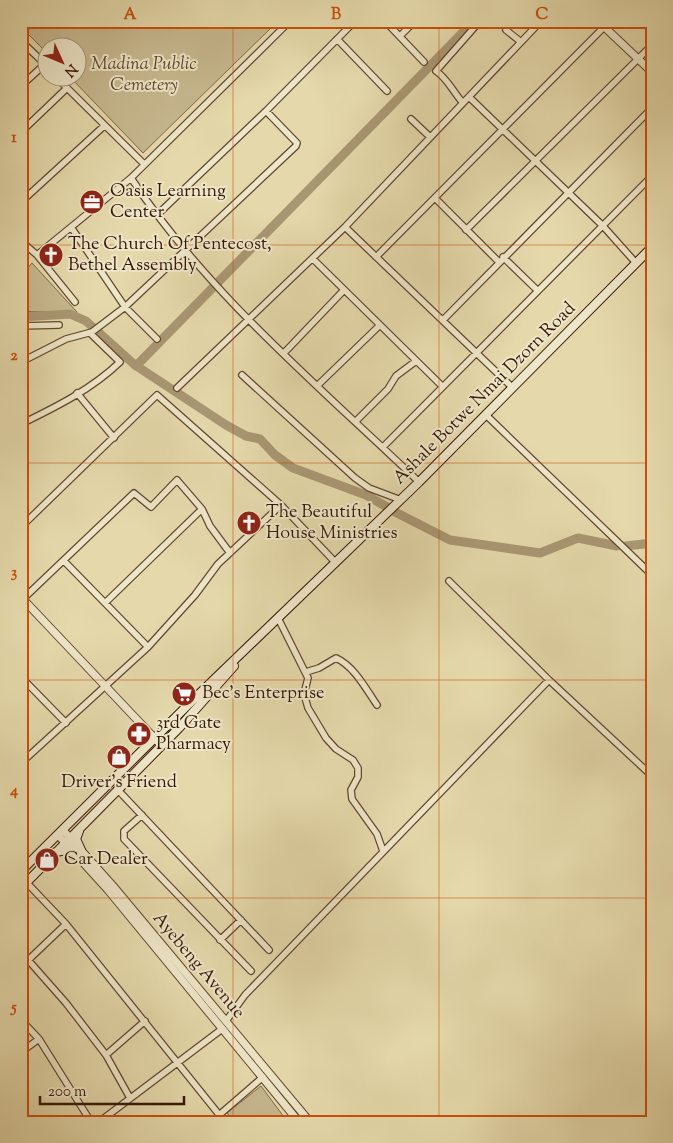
<svg xmlns="http://www.w3.org/2000/svg" width="673" height="1143" font-family="'Sorts Mill Goudy',serif">
<style>
.green{fill:#c7b88f;stroke:#7e684b}
.lines{fill:none;stroke-linecap:round;stroke-linejoin:round}
.river{stroke:#a99773;stroke-width:9}
.minor-casing{stroke:#604830;stroke-width:8}
.tertiary-casing{stroke:#604830;stroke-width:9}
.secondary-casing{stroke:#341707;stroke-width:10}
.minor{stroke:#eee6c8;stroke-width:5.5}
.tertiary{stroke:#eee6c8;stroke-width:7}
.secondary{stroke:#eee6c8;stroke-width:8}
.grid{fill:none;stroke:#cd4f0b;stroke-width:1;stroke-opacity:0.55}
.labels{text-anchor:middle;dominant-baseline:central;stroke-width:4;stroke-linejoin:round;paint-order:stroke}
.park-label{font-size:18px;font-style:italic;fill:#604730;stroke:#eee6c8}
.poi-label{font-size:18px;fill:#341707;stroke:#eee6c8;text-anchor:start}
.street-label{font-size:18px;fill:#341707;stroke:#eee6c8}
.neatline{fill:none;stroke:#cd4f0b;stroke-width:2}
.grid-label{font-size:16px;text-anchor:middle;font-weight:bold;fill:#cd4f0b}
</style>
<rect width="100%" height="100%" fill="#e5d9ab"/>
<filter id="stains"><feTurbulence type="fractalNoise" baseFrequency=".004" numOctaves="4"/><feColorMatrix values="0 0 0 0 .2 0 0 0 0 .09 0 0 0 0 .02 0 0 0 .5 -.17"/></filter>
<radialGradient id="worn" r=".72"><stop offset=".6" stop-color="#630" stop-opacity="0"/><stop offset="1" stop-color="#630" stop-opacity=".3"/></radialGradient>
<path class="green" d="M 21,21 L 273,21 L 274,25 L 143,153 L 71,78 L 78,78 L 78,48 L 48,48 L 47,53 L 21,27 Z
M 32,263 L 77,312 L 76,314 C 57,310 40,313 21,311 L 21,276 Z
M 261,1086 L 284,1117 L 279,1122 L 234,1122 L 227,1113 Z"/>
<g class="lines">
<path class="river" d="M 21,317 L 70,314 L 86,321 L 136,366 L 474,21
M 135,365 L 226,425 L 246,436 L 260,439 L 275,455 L 293,468 L 366,495 L 387,507
M 395,512 L 450,540 L 540,553 L 578,538 L 617,546
M 626,546 L 652,543"/>
<defs>
<path id="minor" d="M 385,21 L 424,62
M 506,30 L 521,42
M 400,36 L 415,21
M 337,39 L 387,91
M 21,41 L 48,67
M 57,78 L 144,164
M 21,86 L 45,64
M 469,97 L 603,226 L 636,263
M 463,103 C 453,92 448,79 436,71 L 480,21
M 411,119 L 430,137
M 21,132 L 67,88
M 131,178 C 208,294 319,386 419,482
M 435,198 L 498,261
M 21,202 L 104,126
M 157,215 L 266,111 L 355,21
M 71,227 L 125,307 L 157,339
M 345,227 L 513,388
M 466,230 L 652,45
M 21,241 L 37,255 L 75,302
M 37,255 L 131,178 L 290,21
M 376,257 L 610,21
M 503,257 L 537,290
M 313,259 L 442,386
M 443,320 L 652,108
M 21,326 L 59,325
M 284,353 L 344,290
M 21,362 L 66,339 L 92,332 L 125,307 L 296,146 L 297,143 L 266,111
M 242,375 L 355,478 L 369,488 L 401,500
M 318,385 L 380,325
M 177,388 L 345,227 L 541,21
M 77,393 L 114,438
M 486,415 L 652,575
M 356,421 L 388,389 L 396,376 L 416,361
M 21,424 C 56,407 92,389 120,362 L 90,333
M 383,447 L 652,176
M 21,527 L 157,395 L 281,505 L 336,563
M 64,561 L 148,647
M 449,581 L 549,680 L 652,776
M 23,599 L 134,493 L 151,507 L 177,480 L 202,509 L 210,526 L 230,553
M 106,602 L 202,509
M 278,618 L 308,678 L 304,694 L 308,708 L 326,738 L 336,749 L 353,760 L 358,768 L 358,777 L 351,790 L 352,799 L 377,834 L 383,851
M 306,672 L 319,668 L 336,658 C 354,666 366,689 377,705
M 21,677 L 66,723
M 21,763 L 148,647 L 195,595 L 218,564 L 281,505
M 117,789 L 269,950
M 142,815 L 124,831 L 124,839 L 251,971
M 21,859 L 27,866
M 27,883 L 66,924 L 225,1122
M 220,940 L 241,920
M 29,961 L 66,1003 L 106,1055 L 130,1098
M 21,967 L 66,924
M 21,1020 L 39,1039 L 91,1122
M 226,1021 L 245,995 L 549,680
M 21,1052 L 39,1039
M 106,1055 L 145,1021
M 21,1112 L 27,1122
M 99,1122 L 222,1029
M 211,1122 L 263,1077"/>
<path id="tertiary" d="M 598,21 L 652,72
M 21,597 L 161,745
M 63,830 L 113,886 L 310,1122
M 58,835 L 108,890 L 299,1122"/>
<path id="secondary" d="M 79,831 L 76,839 L 81,850
M 56,852 L 66,850 L 76,855
M 21,871 L 201,692 L 419,482 L 652,247
M 21,888 L 179,728 L 234,666"/>
</defs>
<use href="#minor" class="minor-casing"/>
<use href="#tertiary" class="tertiary-casing"/>
<use href="#secondary" class="secondary-casing"/>
<use href="#minor" class="minor"/>
<use href="#tertiary" class="tertiary"/>
<use href="#secondary" class="secondary"/>
</g>
<path class="grid" d="M 233,21 L 233,1122M 439,21 L 439,1122M 21,245 L 652,245M 21,463 L 652,463M 21,680 L 652,680M 21,898 L 652,898"/>
<defs>
<symbol id="office-disc" viewBox="-11 -11 22 22"><circle r="9.5" fill="#8f2418" stroke="#eee6c8"/><path d="M-6-3h4V-5.5h4V-3h4V5H-6ZM-1-4.5V-3h2v-1.5ZM-6 0V1H6V0Z" fill="#fff"/></symbol>
<symbol id="church-disc" viewBox="-11 -11 22 22"><circle r="9.5" fill="#8f2418" stroke="#eee6c8"/><path d="M-1.2-6h2.4v3.5h3.3v2.4h-3.3V6h-2.4V-.1h-3.3v-2.4h3.3Z" fill="#fff"/></symbol>
<symbol id="supermarket-disc" viewBox="-11 -11 22 22"><circle r="9.5" fill="#8f2418" stroke="#eee6c8"/><path d="M-6-5.5h2.5l.6 2H6L4.5 2H-2.5L-4.4-4H-6ZM-1.5 3.2a1.3 1.3 0 1 0 .1 0ZM3 3.2a1.3 1.3 0 1 0 .1 0Z" fill="#fff"/></symbol>
<symbol id="pharmacy-disc" viewBox="-11 -11 22 22"><circle r="9.5" fill="#8f2418" stroke="#eee6c8"/><path d="M-2-6h4v4h4v4h-4v4h-4v-4h-4v-4h4Z" fill="#fff"/></symbol>
<symbol id="shop-disc" viewBox="-11 -11 22 22"><circle r="9.5" fill="#8f2418" stroke="#eee6c8"/><path d="M-5-2.5h2.3a2.7 3.5 0 0 1 5.4 0H5L5.5 6h-11ZM-1.5-2.5h3a1.5 2.3 0 0 0-3 0Z" fill="#fff"/></symbol>
</defs>
<g fill-rule="evenodd">
<use href="#office-disc" x="78" y="188" width="28" height="28"/>
<use href="#church-disc" x="37" y="241" width="28" height="28"/>
<use href="#church-disc" x="235" y="509" width="28" height="28"/>
<use href="#supermarket-disc" x="170" y="680" width="28" height="28"/>
<use href="#pharmacy-disc" x="125" y="720" width="28" height="28"/>
<use href="#shop-disc" x="105" y="743" width="28" height="28"/>
<use href="#shop-disc" x="33" y="846" width="28" height="28"/>
</g>
<g class="labels">
<g class="park-label">
<text x="144" y="65">Madina Public<tspan x="144" dy="21">Cemetery</tspan></text>
</g>
<g class="poi-label">
<text x="110" y="192">Oasis Learning<tspan x="110" dy="21">Center</tspan></text>
<text x="68" y="245">The Church Of Pentecost,<tspan x="68" dy="21">Bethel Assembly</tspan></text>
<text x="266" y="513">The Beautiful<tspan x="266" dy="21">House Ministries</tspan></text>
<text x="202" y="694">Bec's Enterprise</text>
<text x="156" y="724">3rd Gate<tspan x="156" dy="21">Pharmacy</tspan></text>
<text x="119" y="783" text-anchor="middle">Driver's Friend</text>
<text x="64" y="860">Car Dealer</text>
</g>
<g class="street-label">
<text transform="translate(485 394) rotate(-45)">Ashale Botwe Nmai Dzorn Road</text>
<text transform="translate(198 966) rotate(50)">Ayebeng Avenue</text>
</g>
</g>
<rect width="673" height="1143" fill="none" stroke="#e5d9ab" stroke-width="55"/>
<g transform="translate(62 62) rotate(134)"><circle r="24" fill="#eee6c8" stroke="#a4937b"/>
<path d="M0-4L9 19L0 12L-9 19Z" fill="#8f2418"/>
<text y="-8" font-size="14" font-weight="bold" text-anchor="middle" fill="#341707">N</text>
</g>
<path d="M40 1096v8h144v-8" fill="none" stroke="#341707" stroke-width="2.5"/>
<text x="48" y="1096" font-size="15" fill="#341707" stroke="#eee6c8" stroke-width="4" paint-order="stroke">200 m</text>
<rect x="28" y="28" width="618" height="1088" class="neatline"/>
<g class="grid-label">
<text x="130" y="19">A</text>
<text x="336" y="19">B</text>
<text x="542" y="19">C</text>
<text x="14" y="142">1</text>
<text x="14" y="360">2</text>
<text x="14" y="577">3</text>
<text x="14" y="795">4</text>
<text x="14" y="1012">5</text>
</g>
<rect width="100%" height="100%" filter="url(#stains)"/>
<rect width="100%" height="100%" fill="url(#worn)"/>
</svg>
